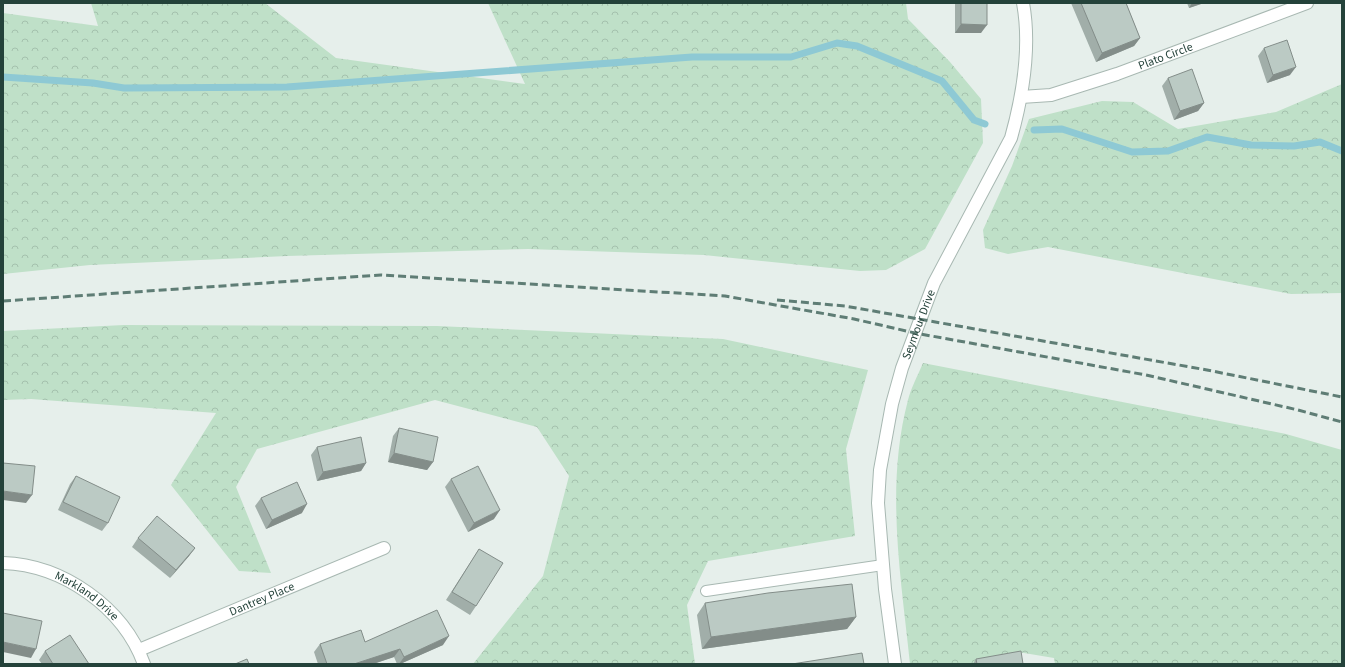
<svg xmlns="http://www.w3.org/2000/svg" width="1345" height="667" font-family="'Source Sans 3',sans-serif">
<style>
.forest{fill:url(#forest-crowns)}
.lines{fill:none;stroke-linecap:round;stroke-linejoin:round}
.stream{stroke:#8ec9d4;stroke-width:7}
.service-casing{stroke:#a8b8b2;stroke-width:12}
.minor-casing{stroke:#a8b8b2;stroke-width:14}
.tertiary-casing{stroke:#a8b8b2;stroke-width:14}
.service{stroke:#fff;stroke-width:10}
.minor{stroke:#fff;stroke-width:12}
.tertiary{stroke:#fff;stroke-width:12}
.rail{stroke:#5f7d75;stroke-width:3;stroke-dasharray:8 4;stroke-linecap:butt}
.wall{fill:#a1aea9}
.shaded-wall{fill:#838d89}
.building{fill:#bbcac4;stroke:#838d89}
.labels{text-anchor:middle;dominant-baseline:central;stroke-width:3;stroke-linejoin:round;paint-order:stroke}
.street-label{font-size:12px;fill:#24423a;stroke:#f7fbf9}
</style>
<defs>
<pattern id="forest-crowns" width="20" height="18" patternUnits="userSpaceOnUse"><rect width="20" height="18" fill="#bfe0c8"/><path d="M2 6a3 3 0 1 1 6 0M12 15a3 3 0 1 1 6 0" fill="none" stroke="#a4c1ad"/></pattern>
</defs>
<rect width="100%" height="100%" fill="#e6efeb"/>
<path class="forest" d="M 91,3 L 265,3 L 336,58 L 525,84 L 488,3 L 906,3 L 908,19 L 950,62 L 981,99 L 983,143 L 925,249 L 886,270 L 860,271 L 704,255 L 528,249 L 287,256 L 90,265 L 3,274 L 3,13 L 98,26 Z
M 1342,84 L 1342,293 L 1291,294 L 1048,247 L 1008,254 L 985,248 L 983,230 L 1012,166 L 1029,119 L 1102,101 L 1133,102 L 1178,129 L 1276,112 Z
M 124,325 L 437,326 L 723,339 L 868,370 L 846,449 L 855,536 L 708,561 L 687,605 L 695,664 L 473,664 L 543,576 L 569,476 L 537,427 L 435,400 L 257,449 L 236,487 L 271,573 L 239,571 L 171,485 L 216,413 L 31,399 L 3,400 L 3,331 Z
M 923,363 L 1286,434 L 1342,450 L 1342,664 L 1055,664 L 1054,658 L 1018,652 L 976,664 L 910,664 C 901,577 885,487 908,400 C 911,388 918,375 923,363 Z"/>
<g class="lines">
<path class="stream" d="M 3,77 L 93,83 L 124,88 L 287,87 L 692,57 L 791,57 L 837,43 L 857,46 L 942,81 L 974,120 L 985,124
M 1034,130 L 1062,129 L 1132,152 L 1168,151 L 1207,137 L 1251,145 L 1294,146 L 1320,142 L 1342,151"/>
<defs>
<path id="service" d="M 706,591 L 883,565"/>
<g id="minor">
<path id="s1" d="M 1021,97 L 1051,95 L 1117,74 L 1307,3"/>
<path id="s2" d="M 3,563 C 63,565 123,607 144,664"/>
<path id="s3" d="M 139,650 L 384,548"/>
</g>
<g id="tertiary">
<path id="s4" d="M 895,664 L 885,589 L 878,503 L 880,470 L 892,404 L 902,368 L 934,283 L 1011,138 C 1023,95 1031,47 1023,3"/>
</g>
</defs>
<use href="#service" class="service-casing"/>
<use href="#minor" class="minor-casing"/>
<use href="#tertiary" class="tertiary-casing"/>
<use href="#service" class="service"/>
<use href="#minor" class="minor"/>
<use href="#tertiary" class="tertiary"/>
<path class="rail" d="M 777,300 L 845,306 L 1207,370 L 1342,397
M 3,301 L 381,275 L 725,296 L 854,319 L 915,333 L 1146,375 L 1298,410 L 1342,422"/>
</g>
<path class="wall" d="M 955,3 L 987,3 L 981,33 L 955,33 Z
M 1071,3 L 1126,3 L 1140,38 L 1134,46 L 1096,62 Z
M 1187,3 L 1204,3 L 1189,8 Z
M 1264,48 L 1290,75 L 1267,83 L 1258,56 Z
M 1168,78 L 1204,103 L 1198,111 L 1174,120 L 1162,86 Z
M 399,428 L 433,462 L 427,470 L 388,462 L 393,436 Z
M 317,447 L 366,463 L 361,471 L 317,481 L 311,455 Z
M 76,476 L 108,523 L 102,531 L 58,510 L 70,484 Z
M 451,479 L 494,519 L 468,532 L 445,487 Z
M 261,498 L 302,513 L 266,529 L 255,506 Z
M 138,538 L 195,548 L 189,556 L 170,578 L 132,547 Z
M 479,549 L 476,606 L 470,615 L 446,600 Z
M 705,603 L 856,617 L 847,629 L 702,649 L 697,615 Z
M 365,642 L 443,645 L 400,664 L 397,664 L 394,657 L 373,664 L 318,664 L 314,652 L 320,644 Z
M 45,651 L 89,664 L 42,664 L 39,660 Z
M 976,659 L 1023,664 L 973,664 Z"/>
<path class="shaded-wall" d="M 1192,3 L 1204,3 L 1189,8 Z
M 961,24 L 987,25 L 981,33 L 955,33 Z
M 1140,38 L 1134,46 L 1096,62 L 1102,53 Z
M 1296,67 L 1290,75 L 1267,83 L 1273,75 Z
M 1204,103 L 1198,111 L 1174,120 L 1180,111 Z
M 394,453 L 433,462 L 427,470 L 388,462 Z
M 366,463 L 361,471 L 317,481 L 323,472 Z
M 3,491 L 32,495 L 26,503 L 3,500 Z
M 307,504 L 302,513 L 266,529 L 272,520 Z
M 500,510 L 494,519 L 468,532 L 474,523 Z
M 195,548 L 189,556 L 170,578 L 176,570 Z
M 856,617 L 847,629 L 702,649 L 711,637 Z
M 449,636 L 443,645 L 400,664 L 399,664 L 404,657 Z
M 3,642 L 36,649 L 31,658 L 3,652 Z
M 400,649 L 394,657 L 373,664 L 354,664 Z"/>
<path class="building" d="M 961,3 L 987,3 L 987,25 L 961,24 Z
M 1081,3 L 1126,3 L 1140,38 L 1102,53 Z
M 1287,40 L 1296,67 L 1273,75 L 1264,48 Z
M 1192,69 L 1204,103 L 1180,111 L 1168,78 Z
M 399,428 L 438,437 L 433,462 L 394,453 Z
M 361,437 L 366,463 L 323,472 L 317,447 Z
M 3,463 L 35,466 L 32,495 L 3,491 Z
M 478,466 L 500,510 L 474,523 L 451,479 Z
M 76,476 L 120,497 L 108,523 L 63,502 Z
M 297,482 L 307,504 L 272,520 L 261,498 Z
M 157,516 L 195,548 L 176,570 L 138,538 Z
M 479,549 L 503,563 L 476,606 L 452,592 Z
M 852,584 L 856,617 L 711,637 L 705,603 L 768,593 Z
M 437,610 L 449,636 L 404,657 L 400,649 L 354,664 L 327,664 L 320,644 L 361,630 L 365,642 Z
M 3,613 L 42,621 L 36,649 L 3,642 Z
M 70,635 L 89,664 L 53,664 L 45,651 Z
M 1021,651 L 1023,664 L 977,664 L 976,659 Z
M 862,653 L 864,664 L 792,664 Z
M 247,659 L 249,664 L 235,664 Z"/>
<g class="labels">
<g class="street-label">
<text stroke="none"><textPath href="#s1" startOffset="151">Plato Circle</textPath></text>
<text stroke="none"><textPath href="#s4" startOffset="346">Seymour Drive</textPath></text>
<text stroke="none"><textPath href="#s2" startOffset="92">Markland Drive</textPath></text>
<text stroke="none"><textPath href="#s3" startOffset="133">Dantrey Place</textPath></text>
</g>
</g>
<rect width="1345" height="667" fill="none" stroke="#24423a" stroke-width="8"/>
</svg>
